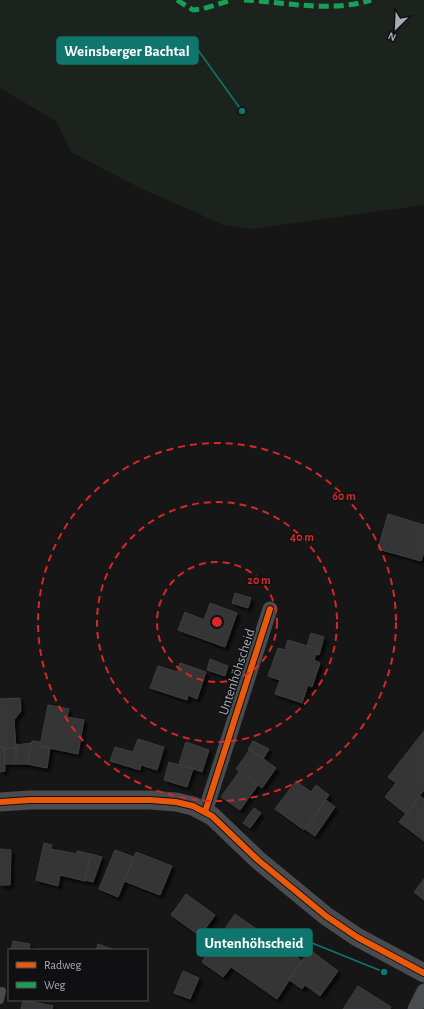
<svg xmlns="http://www.w3.org/2000/svg" width="424" height="1009" font-family="'Alegreya Sans',sans-serif">
<style>
.green{fill:#1c231d}
.building{fill:#343435;stroke:#3e3f42;filter:url(#shadow)}
.lines{fill:none;stroke-linecap:round;stroke-linejoin:round}
.service{stroke:#4a4b4f;stroke-width:8}
.minor{stroke:#4a4b4f;stroke-width:15}
.tertiary{stroke:#4a4b4f;stroke-width:19}
.quiet{stroke:#1a9f57;stroke-width:5;stroke-dasharray:10 5;stroke-linecap:butt}
.cycleway-casing{stroke:#101012;stroke-width:8}
.cycleway{stroke:#e8590c;stroke-width:6}
.ring{fill:none;stroke:#d62828;stroke-width:2;stroke-dasharray:7 5}
.labels{text-anchor:middle;dominant-baseline:central;stroke-width:3;stroke-linejoin:round;paint-order:stroke}
.street-label{font-size:14px;fill:#a7acb7;stroke:#101012}
.centre{fill:#d62828;stroke:#101012;stroke-width:2}
.ring-label{font-size:12px;text-anchor:middle;font-weight:bold;fill:#d62828;stroke:#101012;stroke-width:3;stroke-linejoin:round;paint-order:stroke}
.leader{fill:none;stroke:#0f766e;stroke-width:1.5}
.callout-dot{fill:#0f766e;stroke:#101012;stroke-width:1.5}
.callout{fill:#0f766e;stroke:#0f766e;stroke-width:1.5}
.callout-label{font-size:15px;text-anchor:middle;font-weight:bold;fill:#fff}
</style>
<defs>
<filter id="shadow"><feDropShadow dx="3.5" dy="3.5" stdDeviation="1" flood-color="#0009"/></filter>
</defs>
<rect width="100%" height="100%" fill="#161616"/>
<path class="green" d="M 0,0 L 424,0 L 424,205 L 250,229 L 224,225 L 138,187 L 71,152 L 56,121 L 0,88 Z"/>
<path class="building" d="M 388,514 L 424,525 L 424,552 L 421,561 L 378,549 Z
M 235,593 L 251,598 L 248,608 L 232,603 Z
M 210,603 L 237,613 L 225,647 L 178,630 L 185,612 L 204,620 Z
M 311,633 L 324,637 L 319,655 L 316,654 L 318,649 L 307,646 Z
M 288,640 L 318,649 L 314,660 L 320,663 L 312,687 L 308,685 L 302,703 L 275,694 L 280,680 L 268,676 L 278,648 L 285,650 Z
M 210,659 L 228,666 L 225,676 L 207,670 Z
M 180,663 L 206,672 L 197,699 L 188,695 L 187,700 L 150,688 L 158,666 L 177,672 Z
M 20,698 L 21,711 L 14,720 L 16,748 L 4,749 L 4,747 L 0,747 L 0,699 Z
M 48,705 L 69,709 L 67,717 L 84,720 L 78,754 L 40,746 Z
M 424,731 L 424,790 L 406,814 L 385,797 L 396,783 L 388,777 Z
M 138,739 L 164,747 L 157,770 L 141,765 L 140,770 L 110,761 L 115,747 L 133,752 Z
M 32,741 L 40,742 L 40,746 L 50,748 L 47,768 L 27,764 Z
M 253,741 L 269,749 L 263,759 L 248,749 Z
M 186,742 L 209,750 L 202,772 L 179,764 Z
M 31,743 L 27,764 L 16,764 L 16,745 Z
M 0,747 L 4,747 L 5,771 L 0,772 Z
M 16,748 L 16,764 L 5,764 L 4,749 Z
M 250,749 L 276,768 L 262,788 L 236,769 Z
M 169,762 L 193,769 L 187,787 L 164,780 Z
M 239,772 L 258,785 L 240,810 L 221,797 Z
M 296,781 L 311,792 L 316,785 L 329,795 L 304,830 L 275,809 Z
M 420,796 L 424,799 L 424,841 L 399,822 Z
M 326,800 L 335,807 L 315,836 L 305,829 Z
M 254,808 L 261,813 L 250,828 L 243,823 Z
M 44,843 L 52,845 L 51,849 L 77,854 L 77,851 L 91,854 L 85,881 L 60,875 L 58,886 L 36,880 Z
M 0,849 L 11,850 L 10,885 L 0,885 Z
M 115,850 L 134,857 L 118,897 L 99,889 Z
M 136,852 L 172,866 L 160,895 L 124,881 Z
M 91,854 L 102,857 L 93,882 L 85,880 Z
M 424,879 L 424,900 L 414,892 Z
M 186,894 L 215,915 L 200,936 L 171,915 Z
M 235,914 L 302,961 L 277,999 L 231,967 L 223,977 L 202,962 Z
M 13,941 L 30,944 L 29,950 L 11,950 Z
M 98,944 L 115,950 L 96,950 Z
M 310,950 L 338,971 L 320,996 L 305,985 L 302,989 L 288,979 Z
M 183,971 L 199,978 L 190,999 L 174,993 Z
M 358,986 L 391,1007 L 390,1009 L 343,1009 Z
M 23,1000 L 53,1006 L 52,1009 L 21,1009 Z"/>
<g class="lines">
<path class="service" d="M 0,1000 L 2,991"/>
<path class="minor" d="M 205,812 L 270,609
M 415,1009 L 424,991"/>
<path class="tertiary" d="M 0,802 L 30,800 L 150,800 L 176,802 L 193,806 L 212,816 L 258,860 L 326,916 L 357,937 L 424,973"/>
<path class="quiet" d="M 177,0 L 193,10 L 202,9 L 232,0
M 244,0 C 286,2 329,13 371,0"/>
<defs>
<path id="cycleway" d="M 0,802 L 30,800 L 150,800 L 176,802 L 193,806 L 212,816 L 258,860 L 326,916 L 357,937 L 424,973
M 205,812 L 270,609"/>
</defs>
<use href="#cycleway" class="cycleway-casing"/>
<use href="#cycleway" class="cycleway"/>
</g>
<g class="ring">
<circle cx="217" cy="622" r="60"/>
<circle cx="217" cy="622" r="120"/>
<circle cx="217" cy="622" r="179"/>
</g>
<g class="labels">
<g class="street-label">
<text transform="translate(237 672) rotate(-72)">Untenhöhscheid</text>
</g>
</g>
<circle cx="217" cy="622" r="6" class="centre"/>
<g class="ring-label">
<text x="344" y="500">60 m</text>
<text x="302" y="541">40 m</text>
<text x="259" y="584">20 m</text>
</g>
<path class="leader" d="M242 111L198 50M384 972L312 943"/>
<g class="callout-dot">
<circle cx="242" cy="111" r="4"/>
<circle cx="384" cy="972" r="4"/>
</g>
<g class="callout">
<rect x="57" y="37" width="141" height="27" rx="4"/>
<rect x="197" y="929" width="115" height="27" rx="4"/>
</g>
<g class="callout-label">
<text x="127" y="56">Weinsberger Bachtal</text>
<text x="254" y="948">Untenhöhscheid</text>
</g>
<rect x="8" y="949" width="140" height="52" fill="#101012" stroke="#4c4e54"/>
<rect x="16" y="962" width="20" height="6" fill="#e8590c" stroke="#4c4e54"/>
<text x="44" y="969" font-size="12" fill="#a7acb7">Radweg</text>
<rect x="16" y="982" width="20" height="6" fill="#1a9f57" stroke="#4c4e54"/>
<text x="44" y="989" font-size="12" fill="#a7acb7">Weg</text>
<g transform="translate(396 28) rotate(204)" stroke="#101012" stroke-width="3" paint-order="stroke">
<path d="M0-3L7 15L0 10L-7 15Z" fill="#a7acb7"/>
<text y="-6" font-size="11" font-weight="bold" text-anchor="middle" fill="#a7acb7">N</text>
</g>
</svg>
